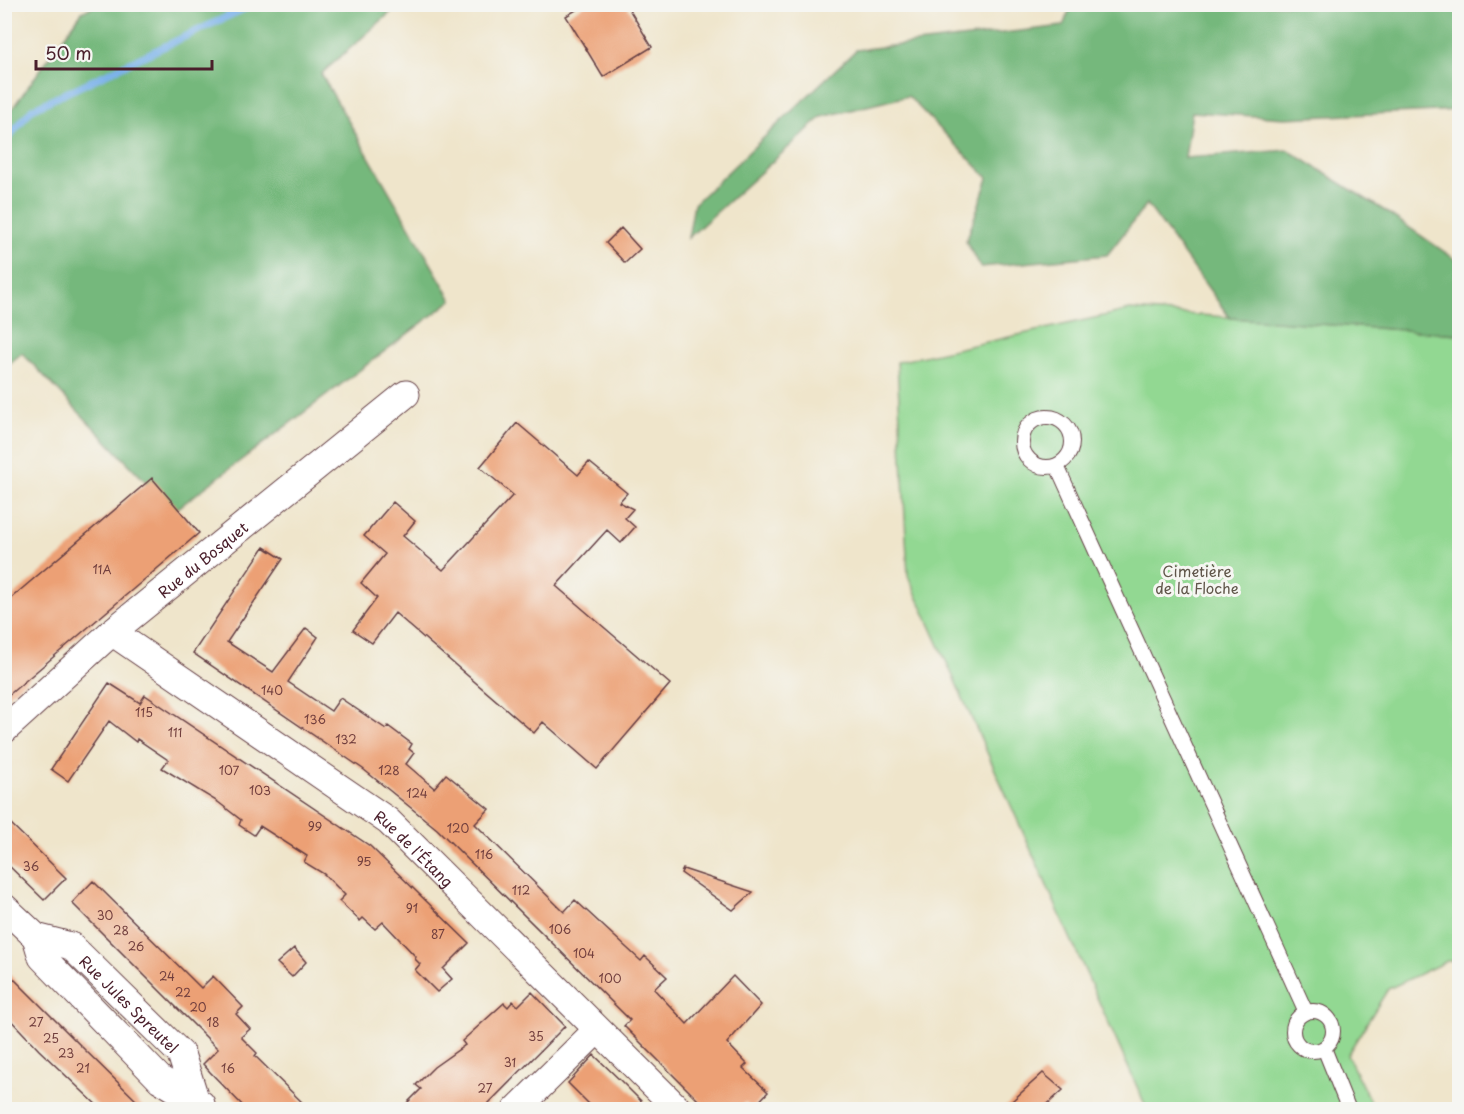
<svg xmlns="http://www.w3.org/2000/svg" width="1464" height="1114" font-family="'Playpen Sans',sans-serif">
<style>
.green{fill:#92d892;stroke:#6e7c5e;stroke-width:1.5}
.forest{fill:#75b87c;stroke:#606c54;stroke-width:1.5}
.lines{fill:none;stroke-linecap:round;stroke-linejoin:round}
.stream{stroke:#7bb2ea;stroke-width:7}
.building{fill:#eca075}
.service-casing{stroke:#633d43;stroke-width:16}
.minor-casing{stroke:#633d43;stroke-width:29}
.service{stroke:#fff;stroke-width:14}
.minor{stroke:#fff;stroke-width:27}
.labels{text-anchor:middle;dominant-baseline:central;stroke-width:6;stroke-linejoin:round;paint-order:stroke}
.number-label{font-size:12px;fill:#723f3e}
.street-label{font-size:15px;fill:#4a1f2b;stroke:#f6f6f2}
.park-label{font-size:15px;fill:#60564a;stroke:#f6f6f2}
</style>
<rect width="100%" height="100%" fill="#f6f6f2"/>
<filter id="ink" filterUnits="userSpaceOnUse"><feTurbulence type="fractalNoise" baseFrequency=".0167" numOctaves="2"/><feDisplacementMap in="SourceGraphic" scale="12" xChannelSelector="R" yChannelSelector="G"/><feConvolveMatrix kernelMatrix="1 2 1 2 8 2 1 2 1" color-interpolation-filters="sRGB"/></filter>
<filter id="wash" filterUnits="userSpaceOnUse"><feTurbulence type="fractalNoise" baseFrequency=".008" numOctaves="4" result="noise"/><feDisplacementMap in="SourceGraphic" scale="24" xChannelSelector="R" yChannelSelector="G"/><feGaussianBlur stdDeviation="1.35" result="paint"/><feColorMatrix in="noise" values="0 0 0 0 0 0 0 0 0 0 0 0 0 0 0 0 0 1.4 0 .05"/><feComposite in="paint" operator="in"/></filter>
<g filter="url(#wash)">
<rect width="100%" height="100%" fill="#efe5cb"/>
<path class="green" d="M 1130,310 L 1459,334 L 1459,961 L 1447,961 L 1388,989 L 1347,1055 L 1374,1109 L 1147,1109 L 908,576 L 897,362 Z"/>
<path class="forest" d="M 1072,4 L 1459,5 L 1459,110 L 1285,118 L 1192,112 L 1185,158 L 1288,150 L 1385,211 L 1459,262 L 1459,334 L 1230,318 L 1147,204 L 1107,255 L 981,267 L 966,242 L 988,178 L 908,96 L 822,117 L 688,238 L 694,204 L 856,50 L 1063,26 Z
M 95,5 L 399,5 L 321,74 L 452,300 L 174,511 L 22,353 L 5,367 L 4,120 L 82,12 Z"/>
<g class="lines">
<path class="stream" d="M 4,143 L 32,109 L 254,4
M 4,263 L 7,272 L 4,281"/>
</g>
<g id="blocks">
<path class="building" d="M 586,4 L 626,4 L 652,47 L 603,77 L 566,16 Z
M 621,228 L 640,249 L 625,263 L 606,243 Z
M 517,423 L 578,475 L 589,462 L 627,493 L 619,502 L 633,509 L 625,518 L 635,527 L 621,543 L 607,530 L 556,586 L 670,684 L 597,769 L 543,722 L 534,733 L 395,613 L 372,643 L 353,630 L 377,598 L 361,583 L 385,554 L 364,536 L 393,502 L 415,521 L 403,536 L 443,570 L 513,495 L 480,467 Z
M 152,478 L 199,533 L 4,699 L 4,604 Z
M 264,547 L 283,559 L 227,642 L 273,672 L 306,628 L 318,637 L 288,682 L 331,711 L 340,698 L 386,729 L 388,726 L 412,744 L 409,749 L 414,753 L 406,764 L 434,788 L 446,774 L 489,809 L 475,824 L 564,912 L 575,900 L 641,961 L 645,956 L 667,977 L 654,989 L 687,1024 L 733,976 L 761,1005 L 727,1043 L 747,1064 L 743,1068 L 768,1092 L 752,1109 L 745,1102 L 738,1110 L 708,1110 L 624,1026 L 630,1020 L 437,829 L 363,769 L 193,653 Z
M 109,683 L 140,703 L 145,695 L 370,846 L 469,943 L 443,969 L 452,979 L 437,992 L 415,970 L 420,964 L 415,959 L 416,957 L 383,922 L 375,929 L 363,918 L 360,921 L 339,901 L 345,895 L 324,874 L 304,862 L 307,856 L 260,826 L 254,835 L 239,825 L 241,820 L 218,802 L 162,768 L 168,760 L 137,739 L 136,742 L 109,721 L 68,781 L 51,769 Z
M 4,817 L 66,878 L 44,900 L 4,861 Z
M 683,869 L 753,892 L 733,910 L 681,873 Z
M 93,881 L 201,988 L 213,976 L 243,1007 L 236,1014 L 250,1029 L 241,1037 L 257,1053 L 255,1056 L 310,1110 L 247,1110 L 210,1072 L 203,1064 L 218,1049 L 72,903 Z
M 294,948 L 306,962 L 292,977 L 277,963 Z
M 4,969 L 85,1050 L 146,1110 L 102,1110 L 39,1050 L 4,1013 Z
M 532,992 L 565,1026 L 482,1110 L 400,1110 L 421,1089 L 416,1085 L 434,1067 L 465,1045 L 462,1041 L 504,1003 L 508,1007 L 513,1001 L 518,1006 Z
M 594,1055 L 621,1081 L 650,1110 L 601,1110 L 595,1104 L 592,1107 L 568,1083 Z
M 1043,1073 L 1063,1090 L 1041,1110 L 1002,1110 Z"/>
</g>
</g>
<g filter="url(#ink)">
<use href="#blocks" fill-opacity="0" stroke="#633d43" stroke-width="1.5"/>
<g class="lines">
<defs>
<path id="service" d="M1022 442a25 25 0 1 1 50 0a25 25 0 1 1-50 0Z
M 1057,466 L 1306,1012
M1293 1031a20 20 0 1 1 40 0a20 20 0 1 1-40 0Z
M 1324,1048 L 1349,1110"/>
<g id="minor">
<path id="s1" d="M 112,632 L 388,821 L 679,1110"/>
<path id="s2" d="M 4,730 L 112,632 L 406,394"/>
<path id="s3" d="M 4,907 L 36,937 L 71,946 L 181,1054 L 195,1098"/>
<path d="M 36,937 L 42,957 L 160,1079 L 201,1104"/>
<path d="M 516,1110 L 597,1030"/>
</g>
</defs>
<use href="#service" class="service-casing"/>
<use href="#minor" class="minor-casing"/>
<use href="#service" class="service"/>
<use href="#minor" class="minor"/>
</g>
</g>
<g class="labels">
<g class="number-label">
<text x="102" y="569">11A</text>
<text x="272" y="690">140</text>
<text x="144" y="712">115</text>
<text x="315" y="719">136</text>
<text x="175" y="732">111</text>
<text x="346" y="739">132</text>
<text x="229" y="770">107</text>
<text x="389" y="770">128</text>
<text x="260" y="790">103</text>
<text x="417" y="793">124</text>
<text x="315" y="826">99</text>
<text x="458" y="828">120</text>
<text x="484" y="854">116</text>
<text x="364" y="861">95</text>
<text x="31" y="866">36</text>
<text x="521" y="890">112</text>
<text x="412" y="908">91</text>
<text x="105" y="915">30</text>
<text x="560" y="929">106</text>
<text x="121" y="930">28</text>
<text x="438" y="934">87</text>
<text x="136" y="946">26</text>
<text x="584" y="953">104</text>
<text x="167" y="976">24</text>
<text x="610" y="978">100</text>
<text x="183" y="992">22</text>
<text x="198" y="1007">20</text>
<text x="36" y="1022">27</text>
<text x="213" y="1022">18</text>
<text x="536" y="1036">35</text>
<text x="51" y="1038">25</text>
<text x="66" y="1053">23</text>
<text x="510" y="1062">31</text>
<text x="83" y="1068">21</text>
<text x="228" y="1068">16</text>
<text x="485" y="1088">27</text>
</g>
<g class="street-label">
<text stroke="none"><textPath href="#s2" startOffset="262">Rue du Bosquet</textPath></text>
<text stroke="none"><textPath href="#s1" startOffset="372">Rue de l'Étang</textPath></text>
<text stroke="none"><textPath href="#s3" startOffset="162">Rue Jules Spreutel</textPath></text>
</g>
<g class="park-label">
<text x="1197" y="570">Cimetière<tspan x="1197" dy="17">de la Floche</tspan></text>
</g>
</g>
<rect width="1464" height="1114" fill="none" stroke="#f6f6f2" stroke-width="24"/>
<path d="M36 60v9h176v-9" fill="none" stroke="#4a1f2b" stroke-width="3"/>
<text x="45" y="60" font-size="18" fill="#4a1f2b" stroke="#f6f6f2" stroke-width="4.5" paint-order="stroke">50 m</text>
</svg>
